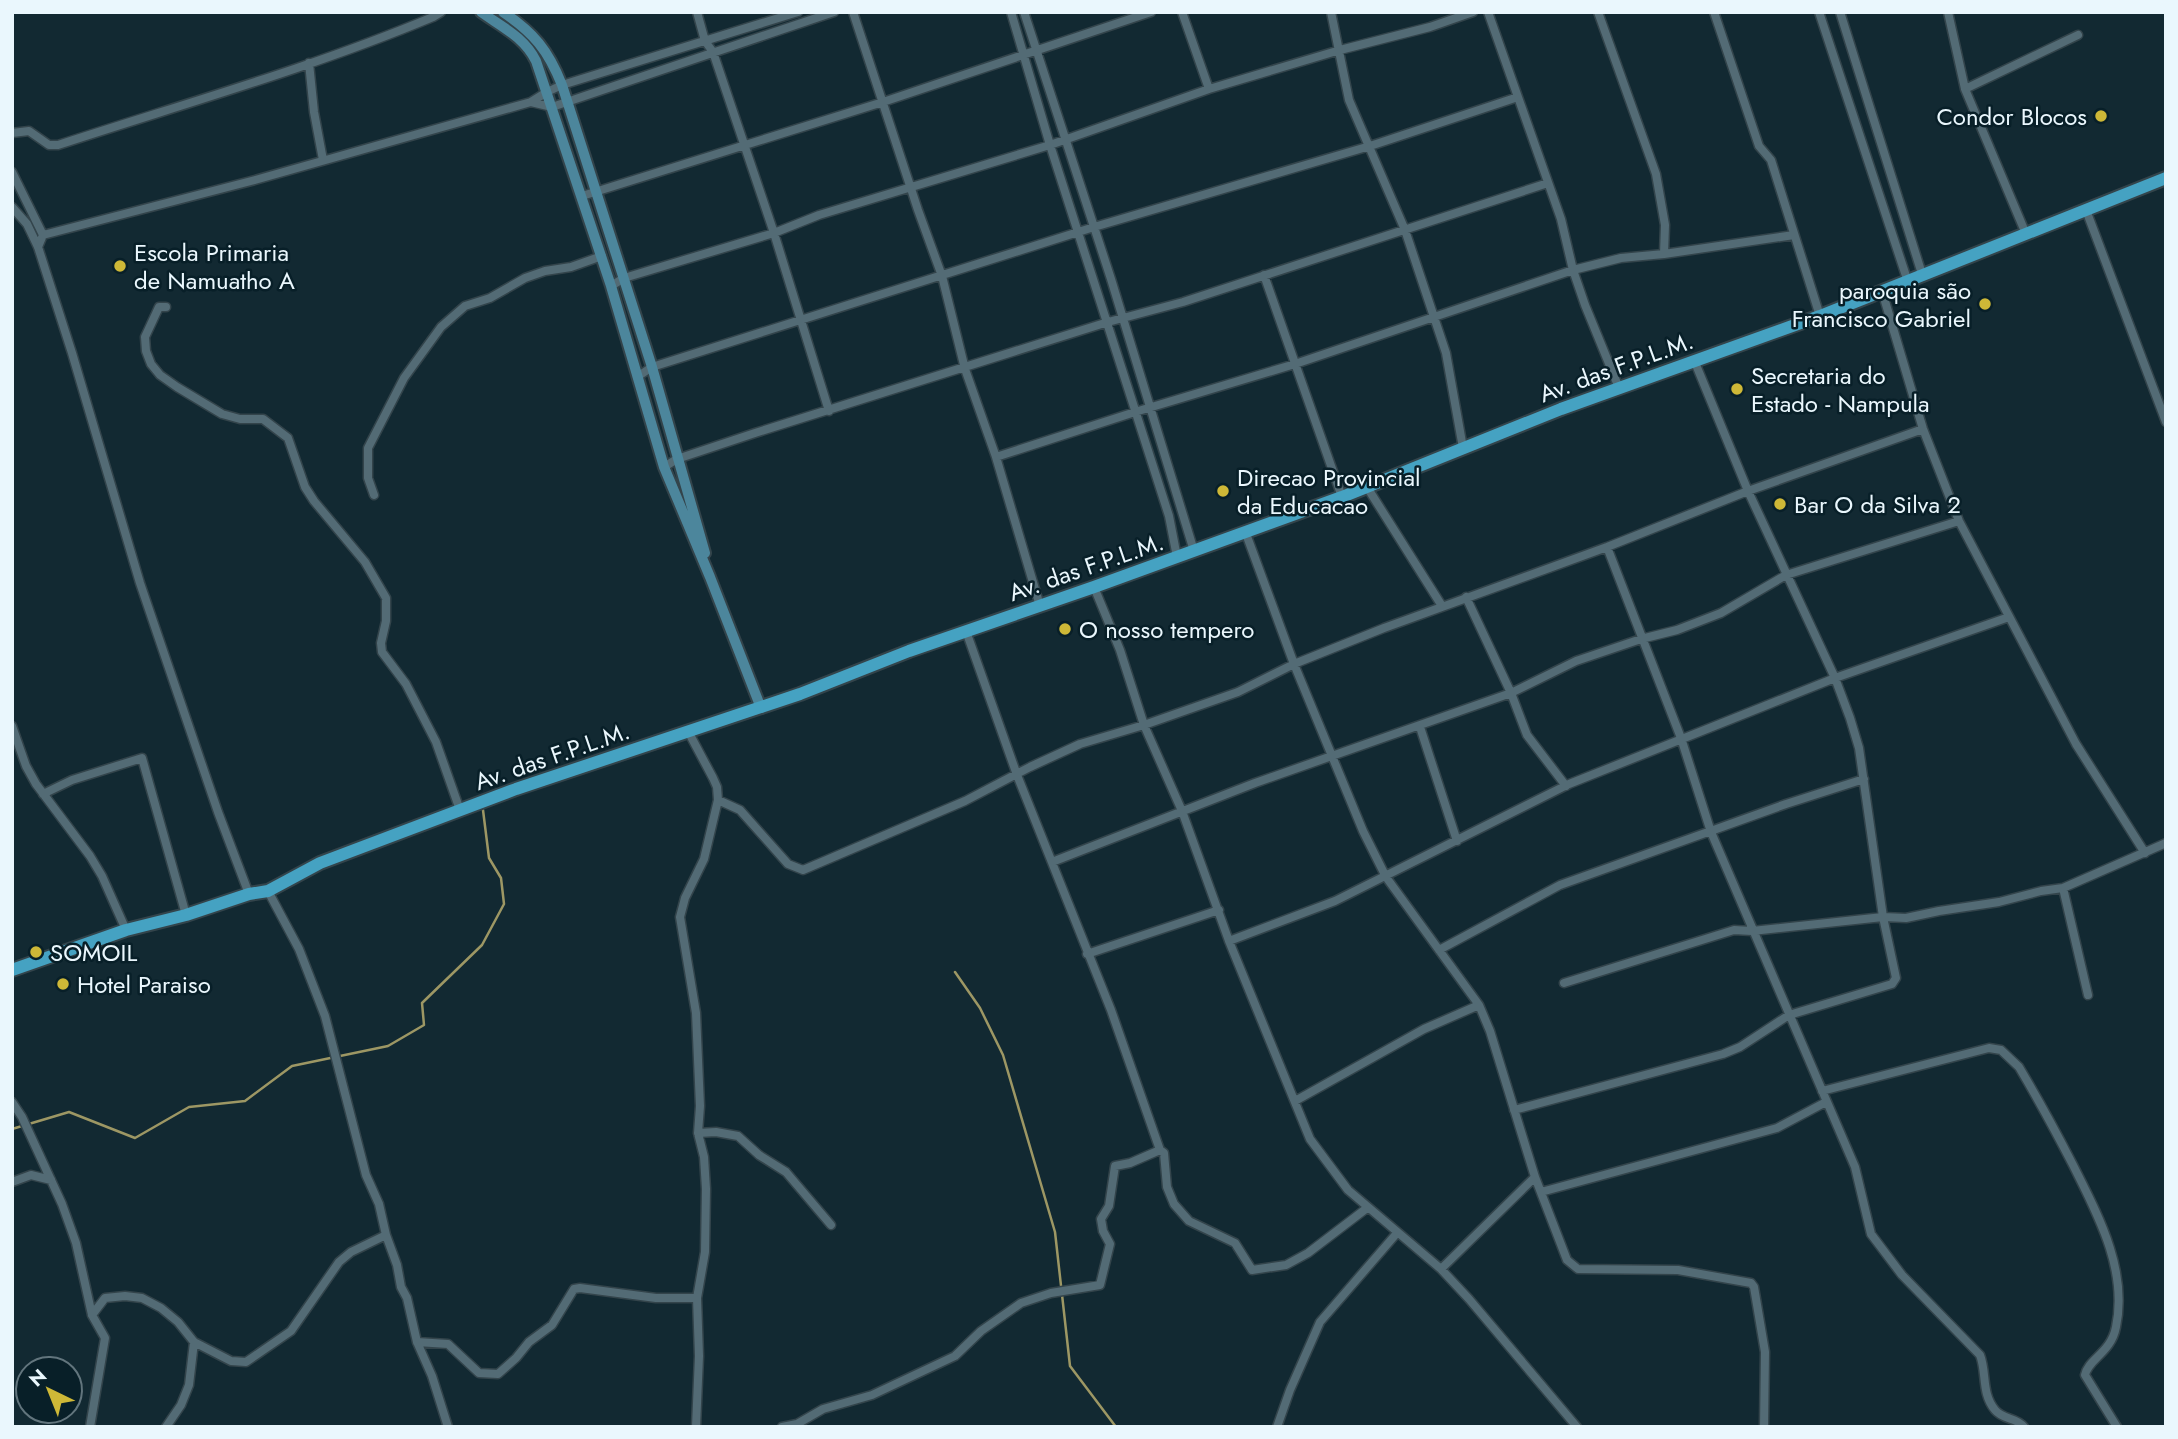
<svg xmlns="http://www.w3.org/2000/svg" width="2178" height="1439" font-family="Jost,sans-serif">
<style>
.lines{fill:none;stroke-linecap:round;stroke-linejoin:round}
.stream{stroke:#9d9764;stroke-width:2.5}
.street-casing{stroke:#33444b;stroke-width:11}
.secondary-casing{stroke:#33444b;stroke-width:14}
.primary-casing{stroke:#33444b;stroke-width:16}
.street{stroke:#536b75;stroke-width:8}
.secondary{stroke:#4c869c;stroke-width:10}
.primary{stroke:#45a2c2;stroke-width:12}
.poi-dot{fill:#ceb837;stroke:#081f28;stroke-width:2.5}
.labels{text-anchor:middle;dominant-baseline:central;stroke-width:5;stroke-linejoin:round;paint-order:stroke}
.poi-label{font-size:24px;fill:#eaf7fd;stroke:#081f28;text-anchor:start}
.street-label{font-size:24px;fill:#eaf7fd;stroke:#081f28}
</style>
<rect width="100%" height="100%" fill="#122932"/>
<g class="lines">
<path class="stream" d="M 955,972 L 980,1008 L 1003,1055 L 1055,1232 L 1070,1366 L 1116,1427
M 12,1129 L 69,1112 L 135,1138 L 189,1107 L 245,1101 L 292,1066 L 388,1046 L 424,1025 L 422,1003 L 482,945 L 504,904 L 501,878 L 489,858 L 483,810"/>
<defs>
<path id="street" d="M 697,12 L 705,41 L 713,52 L 774,233 L 829,411
M 853,12 L 918,210 L 942,276 L 965,369 L 996,457 L 1040,606
M 1011,12 L 1050,145 L 1169,516 L 1177,557
M 1024,12 L 1111,279 L 1194,551
M 1182,12 L 1209,89
M 1331,12 L 1349,100 L 1405,230 L 1446,353 L 1463,448
M 1488,12 L 1561,219 L 1573,270 L 1585,305 L 1619,388
M 1714,12 L 1759,146 L 1771,160 L 1820,316
M 1819,12 L 1907,279
M 1840,12 L 1922,274
M 1948,12 L 1965,89 L 2026,234
M 309,63 L 314,112 L 323,160
M 1965,89 L 2078,35
M 531,102 L 552,107 L 834,12
M 12,133 L 29,131 L 49,145 L 58,145 C 183,104 311,68 433,17 L 441,12
M 12,172 L 43,235
M 582,196 L 883,102 L 1151,12
M 12,207 L 27,224 L 38,247 L 72,353 L 140,583 L 218,812 L 249,894
M 2086,210 L 2166,422
M 38,247 L 43,235 L 255,180 L 531,102 L 547,92 L 562,85 L 798,12
M 1664,254 L 1794,235
M 1264,275 L 1342,497
M 611,286 L 624,278 L 774,233 L 819,215 L 1050,145 L 1209,89 L 1340,50 L 1430,27 L 1473,12
M 1882,291 L 1923,429 L 1959,521 L 2076,744 L 2145,853
M 166,307 L 159,307 L 145,337 L 146,351 L 151,364 L 160,375 L 177,387 L 222,414 L 240,419 L 263,419 L 288,438 L 305,487 L 314,501 L 365,562 L 386,598 L 386,621 L 381,643 L 382,652 L 406,684 L 436,742 L 460,810
M 637,377 L 652,367 L 1094,227 L 1370,146 L 1518,97
M 996,457 L 1135,412 L 1295,364 L 1573,270 L 1621,258 L 1664,254 L 1665,225 L 1656,174 L 1598,12
M 664,467 L 677,459 L 755,433 L 1108,322 L 1183,302 L 1548,183
M 1367,487 L 1442,606
M 374,495 L 368,478 L 368,448 L 404,378 L 441,327 L 465,306 L 490,298 L 525,278 L 545,271 L 571,267 L 602,256
M 1245,531 L 1294,664 L 1363,831 L 1386,877 L 1479,1005 L 1490,1031 L 1535,1177 L 1567,1260 L 1578,1269 L 1678,1270 L 1751,1283 L 1754,1287 L 1765,1352 L 1764,1427
M 1607,547 L 1681,738 L 1711,832 L 1855,1167 L 1871,1234 L 1902,1275 L 1980,1355 C 1987,1373 1981,1393 1995,1410 C 2003,1420 2016,1417 2024,1427
M 1094,587 L 1120,650 L 1144,725 L 1182,811 L 1229,941 L 1310,1139 L 1348,1190 L 1441,1269 L 1469,1299 L 1577,1427
M 1466,597 L 1511,693 L 1527,735 L 1566,786
M 966,631 L 1017,775 L 1111,1010 L 1160,1150 L 1164,1153 L 1167,1187 L 1174,1204 L 1189,1221 L 1235,1243 L 1252,1270 L 1286,1265 L 1308,1253 L 1367,1208
M 12,726 L 26,766 L 36,784 L 90,856 L 102,876 L 126,930
M 1420,727 L 1457,841
M 689,733 L 713,778 L 717,787 L 718,800 L 704,859 L 685,898 L 680,917 L 696,1013 L 700,1106 L 698,1133 L 704,1157 L 706,1189 L 705,1252 L 697,1298 L 699,1356 L 696,1427
M 43,794 L 72,780 L 142,758 L 186,915
M 718,800 L 740,810 L 788,864 L 803,870 L 965,801 L 1030,767 L 1080,744 L 1144,725 L 1238,692 L 1294,664 L 1384,628 L 1607,547 L 1748,491 L 1923,429
M 1052,862 L 1255,783 L 1511,693 L 1576,661 L 1641,639 L 1677,630 L 1721,613 L 1786,575 L 1959,521
M 2063,888 L 2088,995
M 268,891 L 299,949 L 325,1016 L 366,1175 L 379,1204 L 386,1235 L 397,1265 L 401,1287 L 407,1298 L 417,1342 L 432,1376 L 448,1427
M 1229,941 L 1335,901 L 1569,784 L 1835,678 L 2009,617
M 1439,950 L 1560,885 L 1786,804 L 1864,779
M 1087,954 L 1219,910
M 1564,983 L 1734,930 L 1752,931 L 1883,917 L 1906,918 L 1939,911 L 1999,902 L 2041,891 L 2063,888 L 2166,843
M 1822,1091 L 1989,1048 L 2001,1050 L 2019,1067 C 2038,1099 2056,1132 2073,1165 C 2098,1215 2128,1270 2116,1327 C 2111,1353 2088,1359 2085,1375 L 2117,1427
M 1295,1101 L 1424,1029 L 1479,1005
M 12,1102 L 22,1117 L 62,1204 L 76,1243 L 92,1315 L 105,1338 L 90,1427
M 1514,1110 L 1723,1054 L 1740,1047 L 1789,1015 L 1892,984 L 1896,978 L 1883,917 L 1859,748 L 1850,718 L 1835,678 L 1748,491 L 1694,360
M 698,1133 L 716,1132 L 738,1136 L 759,1155 L 786,1172 L 831,1225
M 12,1182 L 31,1175 L 51,1180
M 1541,1192 L 1777,1128 L 1826,1102
M 1441,1269 L 1535,1177
M 92,1315 L 105,1298 L 125,1296 L 142,1298 L 161,1308 L 178,1322 L 194,1342 L 231,1361 L 246,1362 L 291,1331 L 339,1262 L 351,1252 L 386,1235
M 417,1342 L 448,1344 L 479,1373 L 498,1374 L 516,1358 L 529,1342 L 552,1325 L 574,1289 L 580,1288 L 656,1298 L 697,1298
M 166,1427 L 181,1405 L 189,1385 L 194,1342
M 782,1427 L 797,1424 L 823,1409 L 872,1395 L 955,1356 L 981,1331 L 1021,1303 L 1051,1293 L 1100,1285 L 1110,1244 L 1103,1231 L 1101,1219 L 1109,1206 L 1115,1166 L 1130,1163 L 1160,1150
M 1277,1427 L 1290,1390 L 1320,1322 L 1397,1233"/>
<path id="secondary" d="M 481,12 C 502,27 524,37 536,61 L 611,286 L 664,467 L 710,577 L 761,708
M 503,12 C 534,33 548,50 562,85 L 652,367 L 705,553"/>
<path id="primary" d="M 12,970 L 126,930 L 186,915 L 249,894 L 268,891 L 320,863 L 516,789 L 800,694 L 909,651 L 1094,587 L 1342,497 L 1561,409 L 1820,316 L 2166,178"/>
</defs>
<use href="#street" class="street-casing"/>
<use href="#secondary" class="secondary-casing"/>
<use href="#primary" class="primary-casing"/>
<use href="#street" class="street"/>
<use href="#secondary" class="secondary"/>
<use href="#primary" class="primary"/>
</g>
<g class="poi-dot">
<circle cx="2101" cy="116" r="7"/>
<circle cx="120" cy="266" r="7"/>
<circle cx="1985" cy="304" r="7"/>
<circle cx="1737" cy="389" r="7"/>
<circle cx="1223" cy="491" r="7"/>
<circle cx="1780" cy="504" r="7"/>
<circle cx="1065" cy="629" r="7"/>
<circle cx="36" cy="952" r="7"/>
<circle cx="63" cy="984" r="7"/>
</g>
<g class="labels">
<g class="poi-label">
<text x="2087" y="116" text-anchor="end">Condor Blocos</text>
<text x="134" y="252">Escola Primaria<tspan x="134" dy="28">de Namuatho A</tspan></text>
<text x="1971" y="290" text-anchor="end">paroquia são<tspan x="1971" dy="28">Francisco Gabriel</tspan></text>
<text x="1751" y="375">Secretaria do<tspan x="1751" dy="28">Estado - Nampula</tspan></text>
<text x="1237" y="477">Direcao Provincial<tspan x="1237" dy="28">da Educacao</tspan></text>
<text x="1794" y="504">Bar O da Silva 2</text>
<text x="1079" y="629">O nosso tempero</text>
<text x="50" y="952">SOMOIL</text>
<text x="77" y="984">Hotel Paraiso</text>
</g>
<g class="street-label">
<text transform="translate(1616 367) rotate(-20)">Av. das F.P.L.M.</text>
<text transform="translate(1086 567) rotate(-19)">Av. das F.P.L.M.</text>
<text transform="translate(552 756) rotate(-19)">Av. das F.P.L.M.</text>
</g>
</g>
<rect width="2178" height="1439" fill="none" stroke="#eaf7fd" stroke-width="28"/>
<g transform="translate(49 1390) rotate(317)"><circle r="33" fill="#081f28" stroke="#62757d" stroke-width="2"/>
<path d="M0-5L12 26L0 18L-12 26Z" fill="#ceb837"/>
<text y="-10" font-size="19" font-weight="bold" text-anchor="middle" fill="#eaf7fd">N</text>
</g>
</svg>
